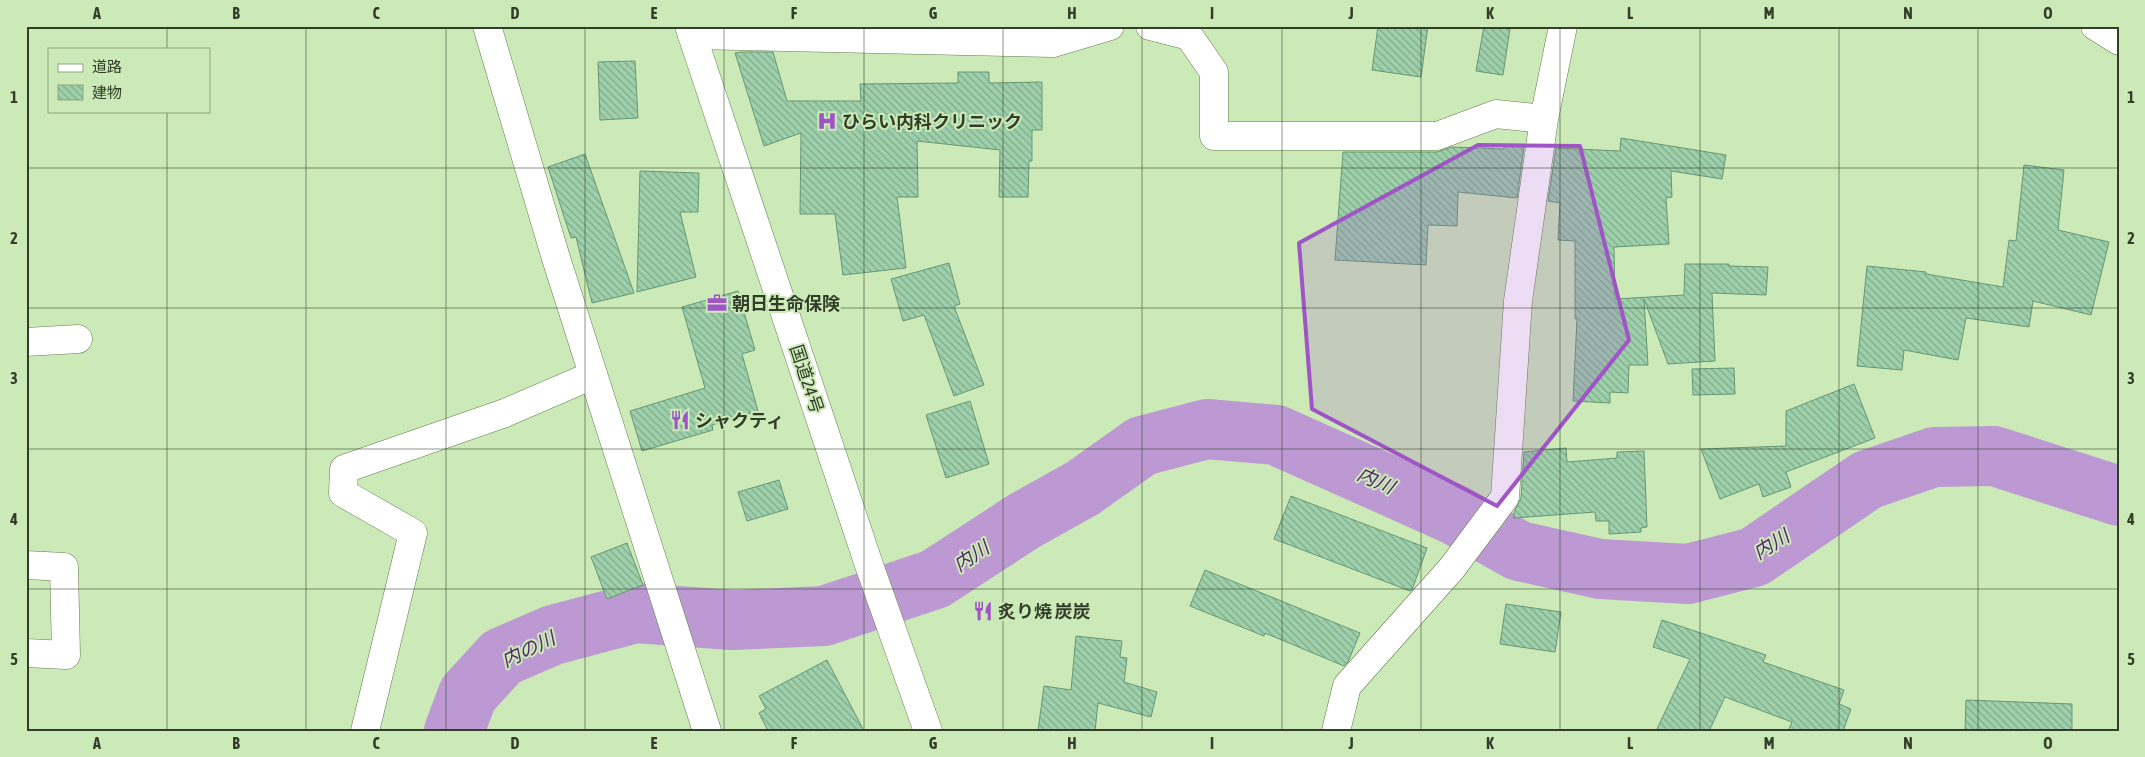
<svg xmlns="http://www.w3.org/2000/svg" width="2145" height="757" font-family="'Asap Condensed','Noto Sans JP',sans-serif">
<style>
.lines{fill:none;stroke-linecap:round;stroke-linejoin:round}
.river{stroke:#bd99d3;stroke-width:60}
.building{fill:url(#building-back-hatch);stroke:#679774}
.minor-casing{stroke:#637d4f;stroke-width:29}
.highway-casing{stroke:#637d4f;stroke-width:29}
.minor{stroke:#fff;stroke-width:28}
.highway{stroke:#fff;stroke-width:28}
.marked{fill:#a055c7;fill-opacity:0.2;stroke:#a055c7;stroke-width:4;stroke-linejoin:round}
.grid{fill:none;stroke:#323e2a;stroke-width:1;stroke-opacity:0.55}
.labels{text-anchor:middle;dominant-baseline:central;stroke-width:4;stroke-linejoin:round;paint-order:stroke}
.poi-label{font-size:18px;font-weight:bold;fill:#323e2a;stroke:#cceab8;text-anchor:start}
.street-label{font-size:18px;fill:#323e2a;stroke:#cceab8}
.water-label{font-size:19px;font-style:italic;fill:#54266b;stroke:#cceab8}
.neatline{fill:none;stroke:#323e2a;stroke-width:2}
.grid-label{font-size:16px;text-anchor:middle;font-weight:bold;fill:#323e2a}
</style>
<defs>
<pattern id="building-back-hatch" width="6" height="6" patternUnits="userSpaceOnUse" patternTransform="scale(1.25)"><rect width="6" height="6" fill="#9dd0ab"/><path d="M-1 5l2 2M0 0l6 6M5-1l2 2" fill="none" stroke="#81aa8b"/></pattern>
</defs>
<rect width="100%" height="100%" fill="#cceab8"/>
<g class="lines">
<path class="river" d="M 454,731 L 468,694 L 502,657 L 553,635 L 636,613 L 732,620 L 824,616 L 935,579 L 1024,521 L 1083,488 L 1142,446 L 1207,429 L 1276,435 L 1455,515 L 1519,551 L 1600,569 L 1688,574 L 1754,557 L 1867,480 L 1934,457 L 1994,456 L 2119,496"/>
</g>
<path class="building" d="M 1378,26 L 1428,26 L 1421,77 L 1372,70 Z
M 1484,26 L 1510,29 L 1503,75 L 1476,71 Z
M 741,52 L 773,52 L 787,101 L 861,101 L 860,84 L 958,83 L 958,72 L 989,72 L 989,83 L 1042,82 L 1042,130 L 1032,130 L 1032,161 L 1029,161 L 1028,197 L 999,197 L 1000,150 L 917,141 L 918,197 L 897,197 L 906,268 L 843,275 L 835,214 L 800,214 L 801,133 L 764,146 L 735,53 Z
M 635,61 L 638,118 L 600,120 L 598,62 Z
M 1621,138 L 1726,155 L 1722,179 L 1671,171 L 1672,197 L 1666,198 L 1669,244 L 1614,247 L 1615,299 L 1684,295 L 1685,264 L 1729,264 L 1729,266 L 1768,267 L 1766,295 L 1712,293 L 1715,361 L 1668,364 L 1644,299 L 1648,365 L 1629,365 L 1628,393 L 1610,392 L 1610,403 L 1573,401 L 1577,319 L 1575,319 L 1575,241 L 1558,240 L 1560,203 L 1548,201 L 1556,148 L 1620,151 Z
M 1504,145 L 1524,146 L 1517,198 L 1458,192 L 1457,226 L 1428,225 L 1426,265 L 1335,260 L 1343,152 L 1437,152 L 1452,147 L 1504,149 Z
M 585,154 L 634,293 L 592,303 L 576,237 L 571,238 L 548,167 Z
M 2024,165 L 2064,170 L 2058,230 L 2109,242 L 2091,315 L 2033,301 L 2029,327 L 1966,318 L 1958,360 L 1904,350 L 1902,370 L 1857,366 L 1867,266 L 1926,272 L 1926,274 L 2003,287 L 2009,240 L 2016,241 Z
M 640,171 L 699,173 L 698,212 L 680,212 L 696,277 L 637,292 Z
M 949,263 L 960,304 L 954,306 L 984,385 L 954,396 L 924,315 L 903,321 L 891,279 Z
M 738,291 L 755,350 L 742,354 L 758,411 L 712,425 L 713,430 L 642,451 L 630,411 L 705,388 L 682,307 Z
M 1734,368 L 1735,394 L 1693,395 L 1692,369 Z
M 1854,384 L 1875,438 L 1786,472 L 1791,487 L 1763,497 L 1759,484 L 1720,499 L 1701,449 L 1786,446 L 1786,411 Z
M 970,401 L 989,464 L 946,478 L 926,415 Z
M 1566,448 L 1567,462 L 1617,458 L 1617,452 L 1644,451 L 1647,527 L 1641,528 L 1641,532 L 1609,534 L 1609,521 L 1596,521 L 1595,512 L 1514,518 L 1514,512 L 1521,498 L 1524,452 Z
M 779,480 L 788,509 L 747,521 L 738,492 Z
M 1291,496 L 1427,548 L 1412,590 L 1410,591 L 1274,539 Z
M 627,543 L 643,585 L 607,599 L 591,557 Z
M 1205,570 L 1360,633 L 1348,662 L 1344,666 L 1265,633 L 1264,636 L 1190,606 Z
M 1506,604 L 1561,612 L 1555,652 L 1500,644 Z
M 1662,620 L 1766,655 L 1763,662 L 1844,690 L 1839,704 L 1851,709 L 1843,731 L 1788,731 L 1792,722 L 1725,697 L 1709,731 L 1656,731 L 1690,659 L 1653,647 Z
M 1076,636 L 1122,641 L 1120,657 L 1127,658 L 1124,682 L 1157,692 L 1151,717 L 1098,703 L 1095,731 L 1038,731 L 1044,686 L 1071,690 Z
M 827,660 L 864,731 L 768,731 L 759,713 L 766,709 L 759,696 Z
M 1966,700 L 2072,704 L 2072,730 L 1965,731 Z"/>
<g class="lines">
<defs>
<path id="minor" d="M 487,26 L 555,255 L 707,731
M 1150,26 L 1189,36 L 1214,72 L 1214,136 L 1437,136 L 1496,114 L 1544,119 L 1518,301 L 1505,497 L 1452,568 L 1347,686 L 1336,731
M 2095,26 L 2119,41
M 692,35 L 1053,43 L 1110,26
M 1544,119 L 1563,26
M 26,342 L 78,339
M 26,565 L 64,567 L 66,655 L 26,653
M 365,731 L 413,533 L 343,493 L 344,469 L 505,413 L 593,375"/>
<path id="highway" d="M 689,26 L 869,565 L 928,731"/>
</defs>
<use href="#minor" class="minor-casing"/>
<use href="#highway" class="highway-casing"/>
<use href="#minor" class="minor"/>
<use href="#highway" class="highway"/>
</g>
<path class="marked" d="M 1478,145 L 1580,146 L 1629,340 L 1497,506 L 1312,409 L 1299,243 Z"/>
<path class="grid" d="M 167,26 L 167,49M 306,26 L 306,731M 446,26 L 446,731M 585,26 L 585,731M 724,26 L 724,731M 864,26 L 864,731M 1003,26 L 1003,731M 1142,26 L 1142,731M 1282,26 L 1282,731M 1421,26 L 1421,731M 1560,26 L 1560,731M 1700,26 L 1700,731M 1839,26 L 1839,731M 1978,26 L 1978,731M 167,111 L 167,731M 26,168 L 2119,168M 26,308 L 2119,308M 26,449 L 2119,449M 26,589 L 2119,589"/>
<defs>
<symbol id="hospital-bare" viewBox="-9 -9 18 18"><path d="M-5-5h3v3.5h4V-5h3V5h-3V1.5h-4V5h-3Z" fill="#a055c7" stroke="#cceab8" stroke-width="2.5" paint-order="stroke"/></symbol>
<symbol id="office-bare" viewBox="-9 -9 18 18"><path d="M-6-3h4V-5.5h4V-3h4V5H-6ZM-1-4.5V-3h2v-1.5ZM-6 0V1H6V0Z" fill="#a055c7" stroke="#cceab8" stroke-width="2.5" paint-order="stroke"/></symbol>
<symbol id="restaurant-bare" viewBox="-9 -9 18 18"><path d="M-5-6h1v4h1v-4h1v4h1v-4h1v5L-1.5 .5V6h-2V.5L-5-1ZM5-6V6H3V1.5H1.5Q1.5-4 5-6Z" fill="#a055c7" stroke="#cceab8" stroke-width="2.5" paint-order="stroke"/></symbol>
</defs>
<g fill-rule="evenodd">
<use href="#hospital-bare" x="813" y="107" width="28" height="28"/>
<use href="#office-bare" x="703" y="289" width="28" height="28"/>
<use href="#restaurant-bare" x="666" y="406" width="28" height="28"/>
<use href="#restaurant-bare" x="969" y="597" width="28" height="28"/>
</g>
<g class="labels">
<g class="poi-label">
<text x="842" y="121">ひらい内科クリニック</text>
<text x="732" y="303">朝日生命保険</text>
<text x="695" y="420">シャクティ</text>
<text x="998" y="611">炙り焼 炭炭</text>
</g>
<g class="street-label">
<text transform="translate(807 379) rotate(72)">国道24号</text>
</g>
<g class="water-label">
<text transform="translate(1376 480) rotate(24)">内川</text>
<text transform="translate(1771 544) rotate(-32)">内川</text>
<text transform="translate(971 556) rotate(-33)">内川</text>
<text transform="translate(528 649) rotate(-26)">内の川</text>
</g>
</g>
<rect width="2145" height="757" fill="none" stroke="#cceab8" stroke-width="55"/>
<rect x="48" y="48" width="162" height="65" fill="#cceab8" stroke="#8ea57f"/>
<rect x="58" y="64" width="25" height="8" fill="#ffffff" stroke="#8ea57f"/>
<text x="92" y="72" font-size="15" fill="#323e2a">道路</text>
<rect x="58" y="85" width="25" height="15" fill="url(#building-back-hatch)" stroke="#8ea57f"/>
<text x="92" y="98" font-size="15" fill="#323e2a">建物</text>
<rect x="28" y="28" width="2090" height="702" class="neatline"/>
<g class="grid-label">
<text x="97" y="19">A</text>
<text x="236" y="19">B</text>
<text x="376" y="19">C</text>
<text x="515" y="19">D</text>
<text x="654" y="19">E</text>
<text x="794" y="19">F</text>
<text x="933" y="19">G</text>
<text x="1072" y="19">H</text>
<text x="1212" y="19">I</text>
<text x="1351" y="19">J</text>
<text x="1490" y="19">K</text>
<text x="1630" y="19">L</text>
<text x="1769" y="19">M</text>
<text x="1908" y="19">N</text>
<text x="2048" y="19">O</text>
<text x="14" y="103">1</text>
<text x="2131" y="103">1</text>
<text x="14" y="244">2</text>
<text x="2131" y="244">2</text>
<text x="14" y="384">3</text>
<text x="2131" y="384">3</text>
<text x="14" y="525">4</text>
<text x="2131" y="525">4</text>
<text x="14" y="665">5</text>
<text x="2131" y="665">5</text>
<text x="97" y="749">A</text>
<text x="236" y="749">B</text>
<text x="376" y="749">C</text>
<text x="515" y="749">D</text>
<text x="654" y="749">E</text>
<text x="794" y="749">F</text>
<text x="933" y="749">G</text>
<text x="1072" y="749">H</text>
<text x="1212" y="749">I</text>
<text x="1351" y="749">J</text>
<text x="1490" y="749">K</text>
<text x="1630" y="749">L</text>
<text x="1769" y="749">M</text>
<text x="1908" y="749">N</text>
<text x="2048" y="749">O</text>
</g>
</svg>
